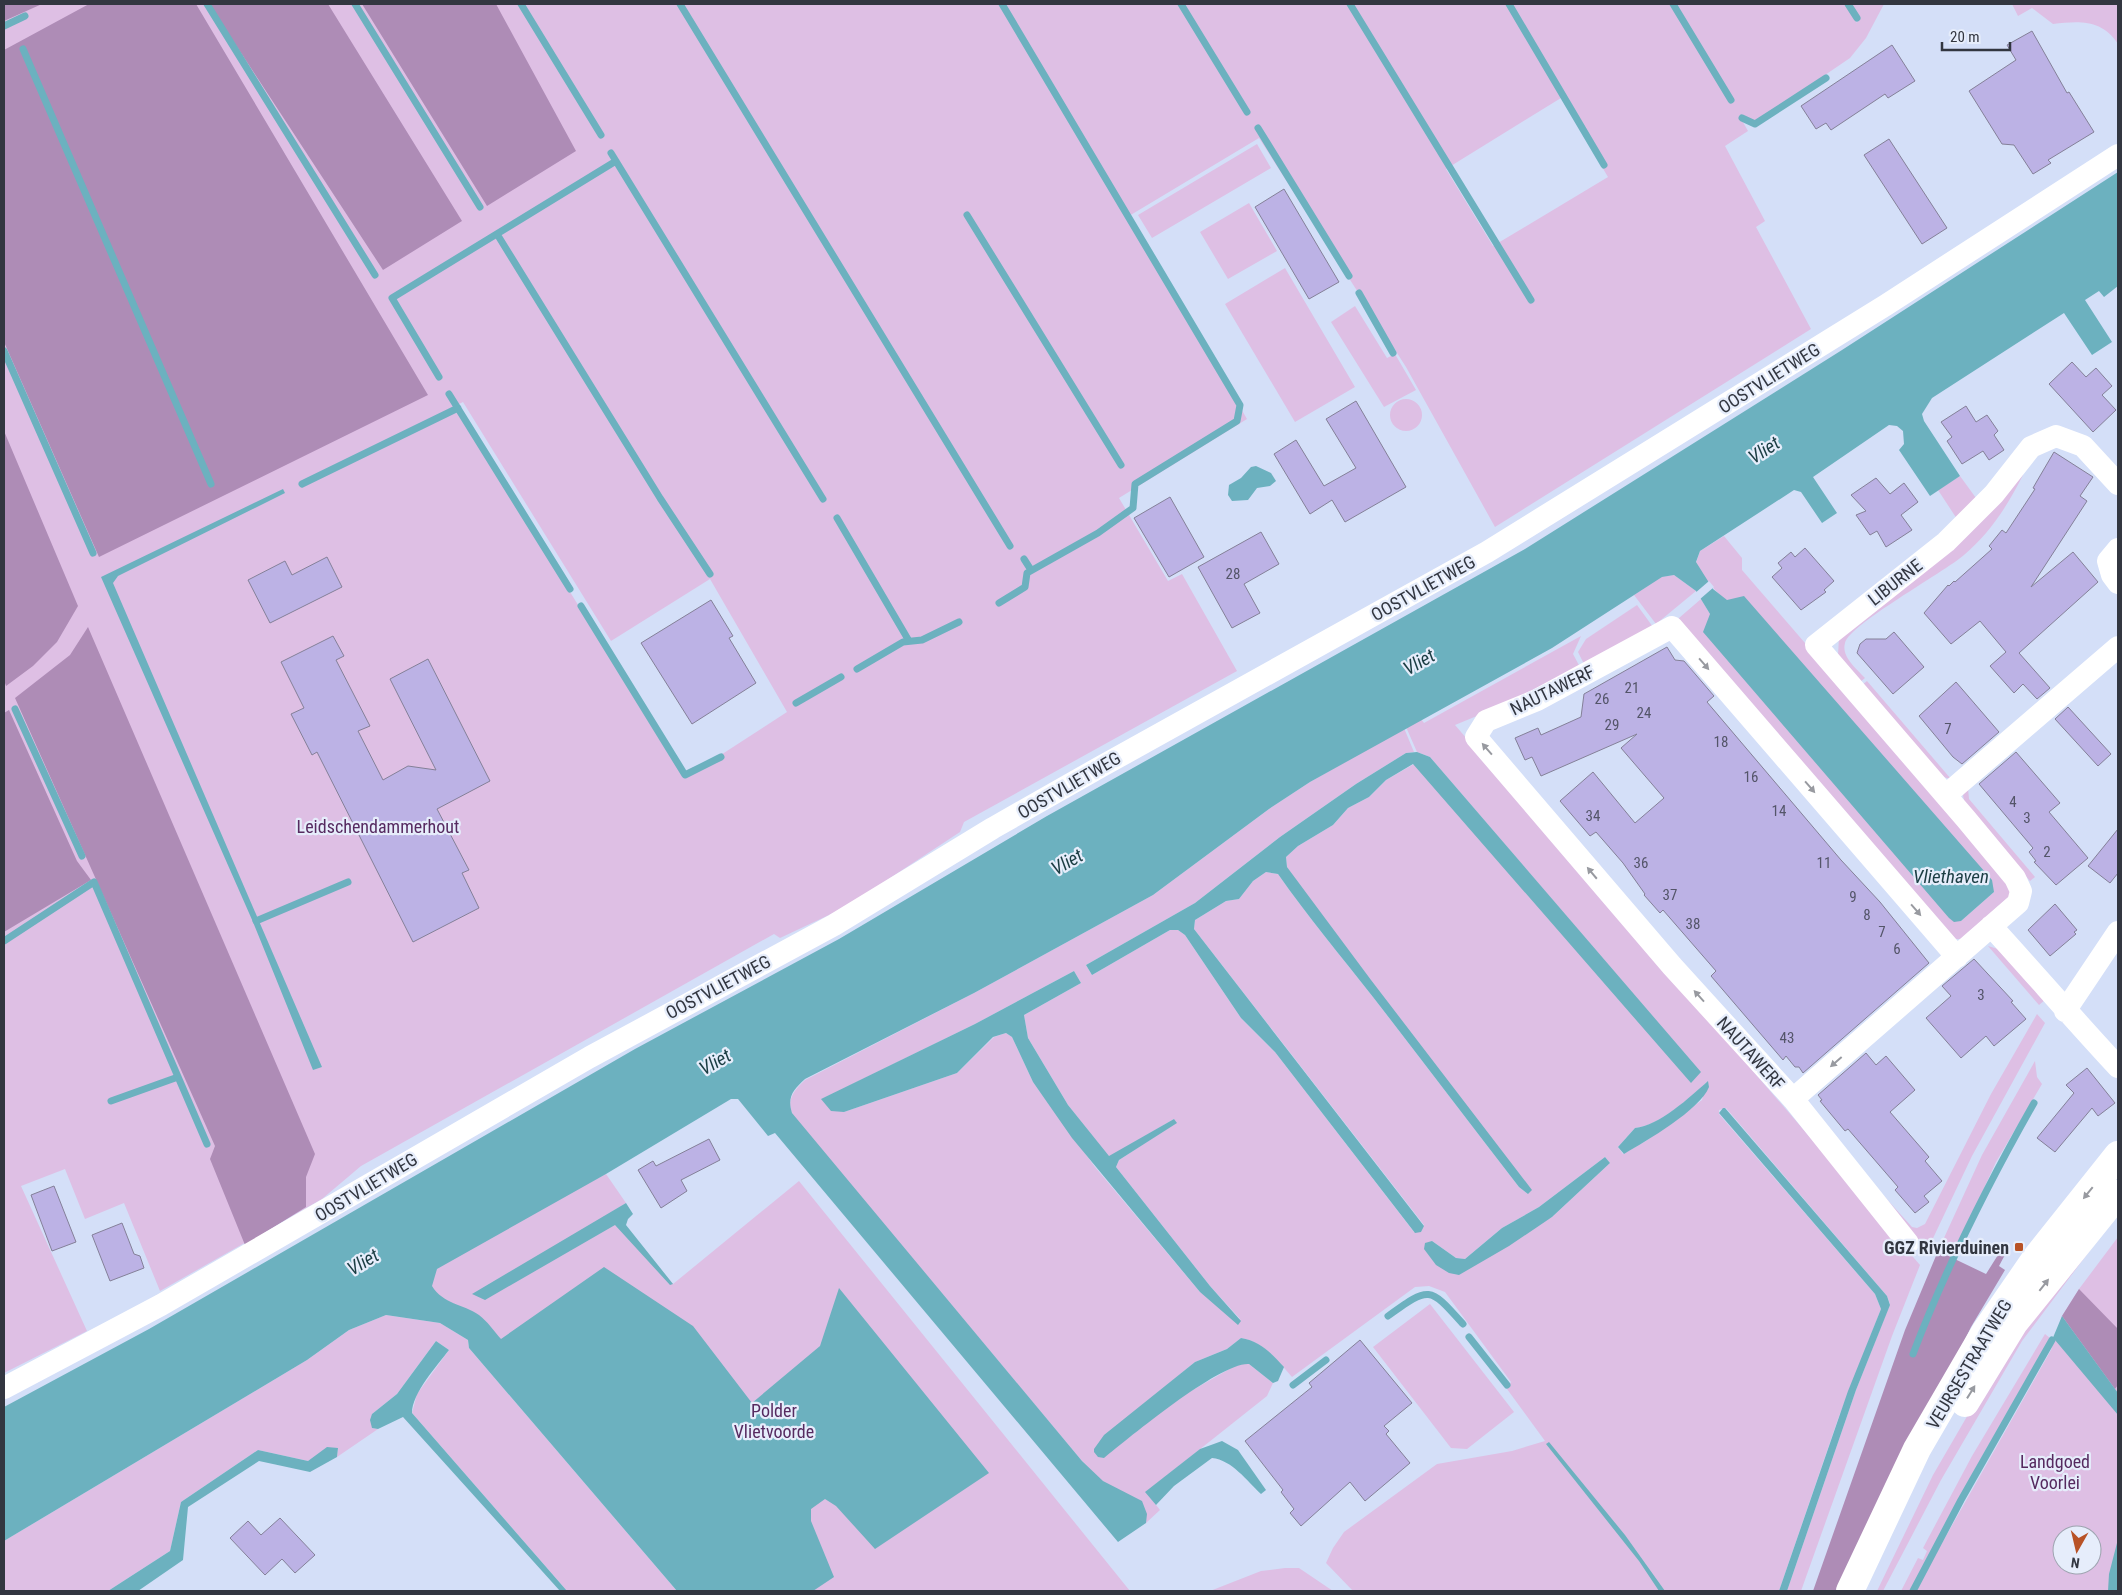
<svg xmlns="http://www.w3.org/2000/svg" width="2122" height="1595" font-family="'Roboto Condensed',sans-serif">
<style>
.green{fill:#debfe4;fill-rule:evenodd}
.forest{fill:#ae8cb6}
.water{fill:#6cb1bf}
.pier{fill:#d4dff8}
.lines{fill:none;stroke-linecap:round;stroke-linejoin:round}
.stream{stroke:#6cb1bf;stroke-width:7}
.building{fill:#bcb2e5;stroke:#848098}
.street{stroke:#fff;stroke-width:22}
.secondary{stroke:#fff;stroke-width:28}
.oneway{fill:#989aa0}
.poi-dot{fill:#b85226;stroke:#e6edfb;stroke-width:2}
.labels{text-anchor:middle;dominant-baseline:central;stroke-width:4.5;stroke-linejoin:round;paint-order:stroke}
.number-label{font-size:15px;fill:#545569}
.street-label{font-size:18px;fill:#323640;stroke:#e6edfb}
.park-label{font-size:18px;fill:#562a60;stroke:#e6edfb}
.poi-label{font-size:18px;font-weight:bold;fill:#323640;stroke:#e6edfb;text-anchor:end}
.water-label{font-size:19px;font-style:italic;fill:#1b3d43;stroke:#e6edfb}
</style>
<rect width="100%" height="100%" fill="#d4dff8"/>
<path class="green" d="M 4,4 L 1846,4 L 1857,23 L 1858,16 L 1851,4 L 1884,4 L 1866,38 L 1850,58 L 1756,122 L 1739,115 L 1748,131 L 1725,146 L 1765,221 L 1756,227 L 1811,329 L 1495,527 L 1406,367 L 1259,138 L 1129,216 L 1247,419 L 1119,498 L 1168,581 L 1182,574 L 1237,671 L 964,822 L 960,832 L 846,907 L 780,938 L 774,934 L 361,1166 L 322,1199 L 160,1291 L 124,1203 L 85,1219 L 65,1169 L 21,1186 L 87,1331 L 4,1373 ZM 1561,98 L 1608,177 L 1493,246 L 1446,169 ZM 463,402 L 611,641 L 710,579 L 787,712 L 696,771 L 693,767 L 682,773 L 455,406 Z
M 2012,4 L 2118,4 L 2118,44 C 2102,19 2079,21 2053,24 L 2032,8 L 2018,16 Z
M 1257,144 L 1271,168 L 1152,238 L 1138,215 Z
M 1249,203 L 1277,251 L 1228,279 L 1200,232 Z
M 1285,268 L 1355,387 L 1295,422 L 1225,304 Z
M 1355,306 L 1387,358 L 1395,354 L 1416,390 L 1384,407 L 1331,322 Z
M1390 415a16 16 0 1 1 32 0a16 16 0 1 1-32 0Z
M 2020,473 L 2023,475 C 2008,505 1990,533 1964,555 C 1943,573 1850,624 1845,643 C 1841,657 1857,669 1865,678 L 1859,683 L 1838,655 L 1839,637 Z
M 1960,476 L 1976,498 L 1957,519 L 1938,490 Z
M 1724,536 L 1742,558 L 1742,570 L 2008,878 L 2012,894 L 1961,939 L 1955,939 L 1680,624 L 1679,618 L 1701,599 L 1710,614 L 1961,921 L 1994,892 L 1705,579 L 1696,563 L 1700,551 Z
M 1674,575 L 1696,591 L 1656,624 L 1634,595 L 1661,577 Z
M 1637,605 L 1653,627 L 1585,666 L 1578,652 L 1586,639 Z
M 1581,636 L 1573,654 L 1581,669 L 1533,693 L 1455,725 L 1920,1265 L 1892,1336 L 1801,1591 L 1787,1591 L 1856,1390 L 1890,1304 L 1887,1296 L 1726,1108 L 1719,1110 L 1719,1114 L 1875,1294 L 1881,1309 L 1838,1419 L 1779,1591 L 1353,1591 L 1326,1563 L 1333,1548 L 1344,1532 L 1437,1464 L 1512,1451 L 1545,1441 L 1507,1389 L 1511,1382 L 1445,1292 L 1429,1286 L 1415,1287 L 1292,1377 C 1277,1360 1264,1342 1241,1338 L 1227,1349 L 1195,1362 L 1155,1395 L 1191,1391 L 1240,1363 L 1249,1364 L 1273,1383 L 1267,1396 L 1146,1492 L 1160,1510 L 1146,1523 C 1148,1497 1123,1495 1105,1483 C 1097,1477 1089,1468 1082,1461 L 820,1148 C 800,1123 773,1108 805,1080 L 974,993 L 1153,895 L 1269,809 L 1310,782 L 1404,728 L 1414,752 L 1406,753 L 1356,784 L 1280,837 L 1195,903 L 1086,965 L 1092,975 L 1170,930 L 1178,930 L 1185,935 L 1241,1018 L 1275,1052 L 1414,1232 L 1421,1232 L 1424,1225 L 1194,929 L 1195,920 L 1226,901 L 1239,899 L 1253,881 L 1266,872 L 1278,874 C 1308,917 1341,956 1373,997 C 1422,1060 1470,1124 1519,1187 L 1528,1194 L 1294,878 L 1287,867 L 1286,857 L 1298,846 L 1333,825 L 1348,808 L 1369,797 L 1386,780 L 1414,764 L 1691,1082 L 1700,1072 L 1430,757 L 1417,752 L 1406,727 L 1421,719 L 1424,723 ZM 1074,971 L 1081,983 L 1024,1015 L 1028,1038 L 1068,1105 L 1109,1157 L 1174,1119 L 1176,1123 L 1119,1160 L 1116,1167 L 1210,1286 L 1241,1320 L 1200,1292 L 1095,1167 L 1033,1082 L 1012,1037 L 1006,1033 L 994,1037 L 957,1073 L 844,1112 L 822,1099 L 975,1024 ZM 1707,1082 L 1702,1100 L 1646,1141 L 1623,1154 L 1618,1147 L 1635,1128 C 1659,1126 1690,1098 1707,1082 ZM 1605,1157 L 1610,1163 L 1552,1217 L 1449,1273 L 1432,1241 L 1456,1258 L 1465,1259 L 1502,1228 L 1539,1207 Z
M 1867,681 L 1951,779 L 1943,777 L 1862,685 Z
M 1968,788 L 1969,799 L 2035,877 L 2030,881 L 1965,806 L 1963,795 Z
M 1988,946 L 1998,949 L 2046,999 L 2039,1005 Z
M 2037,1014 L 2045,1023 L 1972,1156 L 1926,1253 L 1879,1198 L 1883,1195 L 1912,1227 L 1917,1228 L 1925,1224 L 1991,1094 Z
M 2035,1061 L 2037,1077 L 2042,1084 L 1996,1162 L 1952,1258 L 1938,1251 L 1982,1155 Z
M 581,1173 L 589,1183 L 606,1174 L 626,1203 L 613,1211 L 673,1284 L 799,1181 L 1130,1591 L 697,1591 L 477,1332 L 412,1285 Z
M 2118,1213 L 2022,1341 L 1941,1480 L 1883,1591 L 1877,1591 L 1933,1475 L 1987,1382 L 2016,1337 Z
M 2118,1237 L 2118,1591 L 1915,1591 L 2051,1350 L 2062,1316 L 2079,1289 ZM 2062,1535 L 2092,1535 L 2092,1565 L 2062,1565 Z
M 1430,1304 L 1514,1412 L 1467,1449 L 1451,1448 L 1373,1347 Z
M 386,1315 L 440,1323 L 468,1340 L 469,1348 L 677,1591 L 567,1591 L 412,1413 L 417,1394 L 449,1350 L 436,1341 L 397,1394 L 372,1414 L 372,1428 L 378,1429 L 337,1457 L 338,1448 L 308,1461 L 258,1450 L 181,1502 L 170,1551 L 108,1591 L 4,1591 L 4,1541 L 307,1360 L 349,1330 Z
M 2045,1334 L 2050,1338 L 1980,1460 L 1910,1591 L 1901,1591 L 1918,1558 L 1923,1560 L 1927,1551 L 1923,1548 L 1972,1456 Z
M 1285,1568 L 1299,1568 L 1333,1591 L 1210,1591 L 1261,1571 Z"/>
<path class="forest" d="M 4,4 L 42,4 L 4,21 Z
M 89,4 L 196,4 L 428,395 L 99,557 L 4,342 L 4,50 Z
M 209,4 L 328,4 L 462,221 L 383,270 Z
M 362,4 L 496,4 L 576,151 L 487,206 Z
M 4,431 L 78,606 L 57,642 L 33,666 L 6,686 L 4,680 Z
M 88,627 L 315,1154 L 306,1177 L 306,1207 L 245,1245 L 210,1159 L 215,1146 L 15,698 L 70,655 Z
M 9,710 L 77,861 L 91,880 L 4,932 L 4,713 Z
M 2003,1247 L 2007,1251 L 1999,1266 L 2005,1270 L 1971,1327 L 1843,1591 L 1813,1591 L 1905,1330 L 1938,1251 L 1986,1274 Z
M 2079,1289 L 2118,1329 L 2118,1385 L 2115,1389 L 2062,1316 Z"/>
<path class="water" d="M 2118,172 L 2118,286 L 2104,297 L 2099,291 L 2085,300 L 2112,342 L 2092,355 L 2064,313 L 1932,398 L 1922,414 L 1924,421 L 1960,476 L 1930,496 L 1899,450 L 1904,444 L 1903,431 L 1897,426 L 1889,425 L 1813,477 L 1837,513 L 1822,523 L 1801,492 L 1794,490 L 1700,551 L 1696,562 L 1713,589 L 1727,600 L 1744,596 L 1992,880 L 1994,892 L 1961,921 L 1954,922 L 1949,918 L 1703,632 L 1710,614 L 1696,591 L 1674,575 L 1662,577 L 1552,648 L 1310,782 L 1269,809 L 1153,895 L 974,993 L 805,1079 C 793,1090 787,1097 792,1113 L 1082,1461 L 1103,1481 L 1142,1501 L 1147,1514 L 1146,1523 L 1118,1542 L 775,1133 L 768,1136 L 738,1099 L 731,1099 L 606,1174 L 437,1269 L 432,1286 C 443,1304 463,1304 479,1315 C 487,1321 494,1331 501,1339 L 604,1267 L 693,1326 L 752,1403 L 820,1346 L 839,1288 L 989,1473 L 875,1549 L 836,1506 L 825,1499 L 811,1509 L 811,1521 L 834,1577 L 813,1591 L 677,1591 L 469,1348 L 468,1340 L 440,1323 L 386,1315 L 349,1330 L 307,1360 L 4,1541 L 4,1407 L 149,1329 L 635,1049 L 839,939 L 1047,816 L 1525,549 L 1842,350 Z
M 1256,466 L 1271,473 L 1276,481 L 1270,486 L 1257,488 L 1248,500 L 1232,501 L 1228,495 L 1229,485 L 1241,478 L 1251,467 Z
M 283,489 L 285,493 L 118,576 L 113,583 L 322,1067 L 313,1070 L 253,922 L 101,577 Z
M 1417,752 L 1430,757 L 1701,1072 L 1691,1083 L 1413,764 L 1386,780 L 1369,797 L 1348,808 L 1333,825 L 1298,846 L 1286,857 L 1287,867 L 1371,980 L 1532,1190 L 1528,1194 L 1519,1187 C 1470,1124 1422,1060 1373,997 C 1341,956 1308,917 1278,874 L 1266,872 L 1253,881 L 1239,899 L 1226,901 L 1195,920 L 1194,929 L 1424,1226 L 1421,1232 L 1415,1233 L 1275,1052 L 1241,1018 L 1185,935 L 1178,930 L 1170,930 L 1092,975 L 1086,965 L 1195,903 L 1280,837 L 1356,784 L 1406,753 Z
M 1074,971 L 1081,983 L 1024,1015 L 1028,1038 L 1068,1105 L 1109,1156 L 1174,1119 L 1177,1123 L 1119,1160 L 1116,1167 L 1210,1286 L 1241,1321 L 1238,1325 L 1200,1292 L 1072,1138 L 1033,1082 L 1012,1037 L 1006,1033 L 993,1037 L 957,1073 L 844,1112 L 831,1111 L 821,1099 L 975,1024 Z
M 1708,1081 L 1709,1087 C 1700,1110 1646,1141 1624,1154 L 1618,1147 L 1635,1128 C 1659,1126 1690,1097 1708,1081 Z
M 1723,1108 L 1725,1108 L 1887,1296 L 1890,1305 L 1856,1390 L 1787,1591 L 1779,1591 L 1848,1391 L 1881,1309 L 1875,1294 L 1719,1113 Z
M 1605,1157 L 1610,1163 L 1552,1217 L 1509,1246 L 1459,1275 L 1449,1273 L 1436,1265 L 1424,1249 L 1425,1243 L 1432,1241 L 1456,1258 L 1465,1259 L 1502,1228 L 1539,1207 Z
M 626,1203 L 633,1214 L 628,1219 L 626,1225 L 673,1284 L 670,1285 L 615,1225 L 485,1300 L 472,1294 Z
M 2062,1316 L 2118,1393 L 2118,1415 L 2055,1340 L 2052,1340 Z
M 1241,1338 C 1260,1341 1271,1353 1284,1367 L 1278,1381 L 1273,1383 L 1249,1364 C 1220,1362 1130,1437 1104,1458 L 1098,1457 L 1094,1452 L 1094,1449 L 1104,1435 L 1195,1362 L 1227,1349 Z
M 436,1341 L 449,1350 C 437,1366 412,1393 412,1413 L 567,1591 L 560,1591 L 403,1417 L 378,1429 L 372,1428 L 370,1420 L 372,1414 L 397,1394 Z
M 1222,1441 L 1238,1450 L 1266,1490 L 1261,1494 C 1247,1481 1232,1460 1212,1458 L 1174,1486 L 1156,1505 L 1145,1492 L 1200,1449 Z
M 1549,1442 L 1625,1535 L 1665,1591 L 1659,1591 L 1639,1561 L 1546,1444 Z
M 327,1447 L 338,1448 L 337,1457 L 310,1472 L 259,1461 L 188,1507 L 183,1560 L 138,1591 L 108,1591 L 170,1551 L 181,1502 L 258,1450 L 308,1461 Z
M 2118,1539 L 2118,1591 L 2108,1591 L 2109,1574 Z"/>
<path class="pier" d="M 1709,581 L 1714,587 L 1699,600 L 1694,594 Z"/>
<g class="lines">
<path class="stream" d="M 207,4 L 375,275
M 355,4 L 480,207
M 521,4 L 601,135
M 680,4 L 1010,546
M 1181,4 L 1247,112
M 1350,4 L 1531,300
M 1509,4 L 1604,165
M 1673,4 L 1731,100
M 1848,4 L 1857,18
M 4,26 L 25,16
M 23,49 L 211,484
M 1742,118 L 1755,124 L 1826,78
M 1258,128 L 1349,276
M 611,153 L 823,499
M 967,215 L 1121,465
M 497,234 L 660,498 L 710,574
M 1359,293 L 1393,353
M 4,351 L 93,553
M 439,377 L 392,298 L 616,161
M 449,394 L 570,589
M 302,484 L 458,408
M 837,518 L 909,641
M 1024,559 L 1031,570
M 999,603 L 1025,587 L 1027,573 L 1098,533 L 1133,508 L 1135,484 L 1237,421 L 1240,405 L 1002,4
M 581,606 L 685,775 L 721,757
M 857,669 L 903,642 L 922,640 L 959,622
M 796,703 L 841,677
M 15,709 L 82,856
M 256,921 L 348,882
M 4,941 L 94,882 L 207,1144
M 111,1101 L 178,1077
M 1388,1316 C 1430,1286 1429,1286 1463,1324
M 1469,1337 L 1507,1385
M 1913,1354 C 1946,1267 1988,1184 2034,1103
M 1293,1385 L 1326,1360
M 1913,1591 L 1961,1500 L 2052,1340"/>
</g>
<path class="building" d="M 2032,31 L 2067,93 L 2069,92 L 2094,132 L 2048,160 L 2051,163 L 2033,174 L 2014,145 L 2002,144 L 1969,91 L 2016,60 L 2007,45 Z
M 1892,45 L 1915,81 L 1888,98 L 1885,94 L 1831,130 L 1826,123 L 1816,129 L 1801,106 Z
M 1889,139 L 1947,228 L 1922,244 L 1864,155 Z
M 1284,189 L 1339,282 L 1309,299 L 1255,207 Z
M 2072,362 L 2086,377 L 2096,368 L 2112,386 L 2102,395 L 2116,410 L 2093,432 L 2049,384 Z
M 1356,401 L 1406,487 L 1345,522 L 1332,500 L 1310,514 L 1274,454 L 1296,440 L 1324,486 L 1356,468 L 1326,419 Z
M 1966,406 L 1976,422 L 1987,415 L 1998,431 L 1994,435 L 2004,450 L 1989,460 L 1983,451 L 1962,464 L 1947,441 L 1952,437 L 1941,422 Z
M 2054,452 L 2093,477 L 2080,496 L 2087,501 L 2031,587 L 2073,552 L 2098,582 L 2019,653 L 2050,688 L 2037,699 L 2023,684 L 2014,693 L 1990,666 L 2006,652 L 1980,621 L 1951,644 L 1924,613 L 1948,585 L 1949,586 L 1954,581 L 1955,582 L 1992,549 L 1989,546 L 2002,530 L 2006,533 L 2035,489 L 2033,488 L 2037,481 Z
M 1876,478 L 1890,494 L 1904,483 L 1918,502 L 1901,515 L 1912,530 L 1886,547 L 1877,531 L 1870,535 L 1856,515 L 1866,511 L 1851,495 Z
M 1170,497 L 1204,557 L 1169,577 L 1134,518 Z
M 1261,532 L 1279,564 L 1244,584 L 1260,613 L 1232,628 L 1198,567 Z
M 1805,548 L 1834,581 L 1824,590 L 1826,592 L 1801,610 L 1772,577 L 1782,568 L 1778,563 L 1791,552 L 1795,557 Z
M 327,557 L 342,587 L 270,623 L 248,580 L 285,561 L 292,575 Z
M 711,600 L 733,636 L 729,638 L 756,683 L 692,724 L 641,643 Z
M 1894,632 L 1924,667 L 1893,694 L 1857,653 L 1860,644 L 1866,639 L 1886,639 Z
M 333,636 L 344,656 L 336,660 L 370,726 L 358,731 L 383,780 L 408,766 L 436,770 L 390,679 L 428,659 L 490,781 L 437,809 L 469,870 L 462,873 L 479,908 L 413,942 L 317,752 L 312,755 L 291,714 L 304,708 L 281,662 Z
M 1667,647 L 1675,660 L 1684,661 L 1714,696 L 1707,702 L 1841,860 L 1880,902 L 1929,963 L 1803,1073 L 1799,1067 L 1795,1067 L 1786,1056 L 1783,1060 L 1711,976 L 1716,971 L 1663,910 L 1660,913 L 1644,895 L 1645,894 L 1623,863 L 1596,832 L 1590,836 L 1560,801 L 1593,772 L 1635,823 L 1664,798 L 1621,748 L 1637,734 L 1541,776 L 1532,757 L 1525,760 L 1515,738 L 1538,728 L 1541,735 L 1581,717 L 1584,694 Z
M 1956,682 L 1999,732 L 1962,764 L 1953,757 L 1919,716 Z
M 2068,707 L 2111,754 L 2098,766 L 2055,719 Z
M 2016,752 L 2060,803 L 2049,812 L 2088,858 L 2056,885 L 2034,862 L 2036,861 L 2029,852 L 2033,848 L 1979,784 Z
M 2118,829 L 2118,873 L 2110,883 L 2088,866 Z
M 2055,904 L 2077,930 L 2074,932 L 2076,934 L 2050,956 L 2028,930 Z
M 1974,959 L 2013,1001 L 2011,1002 L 2026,1019 L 1994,1046 L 1986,1036 L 1961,1058 L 1926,1018 L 1951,996 L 1942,986 Z
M 1866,1053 L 1876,1065 L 1886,1056 L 1915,1090 L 1890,1112 L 1929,1157 L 1925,1161 L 1942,1181 L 1924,1196 L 1929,1202 L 1915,1213 L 1895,1190 L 1898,1187 L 1848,1129 L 1845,1131 L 1820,1101 L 1822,1100 L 1818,1095 Z
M 2087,1068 L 2115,1103 L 2098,1116 L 2092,1108 L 2055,1152 L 2037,1138 L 2074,1093 L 2066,1085 Z
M 709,1139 L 720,1160 L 681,1180 L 687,1191 L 661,1208 L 638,1170 L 653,1161 L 656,1166 Z
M 54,1186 L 76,1242 L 52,1251 L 31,1195 Z
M 122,1223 L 134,1254 L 140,1256 L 144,1268 L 110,1281 L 92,1235 Z
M 1360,1340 L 1412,1403 L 1384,1426 L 1389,1431 L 1386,1434 L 1410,1463 L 1365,1501 L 1350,1482 L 1301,1526 L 1290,1513 L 1294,1509 L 1281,1492 L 1283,1490 L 1245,1441 L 1312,1387 L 1309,1383 Z
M 280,1518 L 315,1555 L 295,1573 L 282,1559 L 265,1575 L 230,1538 L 248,1521 L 261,1535 Z"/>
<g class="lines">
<path class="street" d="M 2118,549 L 2108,561 L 2112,575 L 2118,583
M 1946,795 L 2118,647
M 1991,926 C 2034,973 2075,1021 2118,1067
M 1957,957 L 1672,627 L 1537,700 L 1486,721 L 1476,737 L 1672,966 L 1793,1099 L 2018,903 L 2021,891 L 2015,878 L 1966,819 L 1816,645 L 1946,542 L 1994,494 L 2031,447 L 2056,436 L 2083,446 L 2118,484
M 2065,1011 L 2118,932
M 1793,1099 L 1908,1243
M 4,1388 L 161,1305 L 590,1057 L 834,925 L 993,828 L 1102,766 L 1487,552 L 1886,305 L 2118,155"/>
<path class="secondary" d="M 1965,1403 L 2014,1323 L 2118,1194
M 1850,1591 L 1917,1449 L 1985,1332 L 2036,1258 L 2118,1155"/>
</g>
<defs><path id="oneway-solid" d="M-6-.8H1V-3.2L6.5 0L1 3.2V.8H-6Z" transform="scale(1.25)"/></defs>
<g class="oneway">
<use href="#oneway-solid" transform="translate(1704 664) rotate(49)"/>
<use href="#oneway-solid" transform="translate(1487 749) rotate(-131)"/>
<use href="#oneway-solid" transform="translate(1810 787) rotate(49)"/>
<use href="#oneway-solid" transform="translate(1592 873) rotate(-130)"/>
<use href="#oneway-solid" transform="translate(1916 910) rotate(49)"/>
<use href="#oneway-solid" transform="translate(1699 996) rotate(-132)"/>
<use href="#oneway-solid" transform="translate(1836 1062) rotate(139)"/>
<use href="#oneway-solid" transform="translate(2088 1193) rotate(129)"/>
<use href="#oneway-solid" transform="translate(2044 1285) rotate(-52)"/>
<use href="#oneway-solid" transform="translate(1971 1392) rotate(-58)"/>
</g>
<rect class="poi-dot" x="2014" y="1242" width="10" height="10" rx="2.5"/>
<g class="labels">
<g class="number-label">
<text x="1233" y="574">28</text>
<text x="1632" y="688">21</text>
<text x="1602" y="699">26</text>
<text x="1644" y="713">24</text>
<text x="1612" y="725">29</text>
<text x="1948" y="729">7</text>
<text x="1721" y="742">18</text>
<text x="1751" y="777">16</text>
<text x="2013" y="802">4</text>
<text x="1779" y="811">14</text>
<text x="1593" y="816">34</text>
<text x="2027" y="818">3</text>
<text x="2047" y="852">2</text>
<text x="1641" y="863">36</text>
<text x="1824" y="863">11</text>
<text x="1670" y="895">37</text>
<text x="1853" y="897">9</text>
<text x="1867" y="915">8</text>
<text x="1693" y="924">38</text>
<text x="1882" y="932">7</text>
<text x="1897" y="949">6</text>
<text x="1981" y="995">3</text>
<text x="1787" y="1038">43</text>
</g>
<g class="street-label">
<text transform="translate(1769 378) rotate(-32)">OOSTVLIETWEG</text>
<text transform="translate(1895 582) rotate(-38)">LIBURNE</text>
<text transform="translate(1423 588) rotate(-29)">OOSTVLIETWEG</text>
<text transform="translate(1552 690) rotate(-26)">NAUTAWERF</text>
<text transform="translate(1069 785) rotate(-30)">OOSTVLIETWEG</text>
<text transform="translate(718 987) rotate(-28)">OOSTVLIETWEG</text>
<text transform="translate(1751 1053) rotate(48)">NAUTAWERF</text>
<text transform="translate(366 1187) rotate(-31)">OOSTVLIETWEG</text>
<text transform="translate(1969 1364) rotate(-59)">VEURSESTRAATWEG</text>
</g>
<g class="park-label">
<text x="378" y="826">Leidschendammerhout</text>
<text x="774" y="1410">Polder<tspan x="774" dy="21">Vlietvoorde</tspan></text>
<text x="2055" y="1461">Landgoed<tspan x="2055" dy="21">Voorlei</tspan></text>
</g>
<g class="poi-label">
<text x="2009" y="1247">GGZ Rivierduinen</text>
</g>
<g class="water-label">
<text transform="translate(1764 450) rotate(-33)">Vliet</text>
<text transform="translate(1419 662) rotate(-30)">Vliet</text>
<text transform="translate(1067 862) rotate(-30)">Vliet</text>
<text x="1951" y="876">Vliethaven</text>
<text transform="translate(715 1062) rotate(-30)">Vliet</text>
<text transform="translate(363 1262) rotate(-31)">Vliet</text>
</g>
</g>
<rect width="2122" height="1595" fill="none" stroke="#323640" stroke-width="10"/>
<g transform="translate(2077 1550) rotate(188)"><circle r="24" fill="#e6edfb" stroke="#9ea4b0"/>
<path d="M0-4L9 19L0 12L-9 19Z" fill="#b85226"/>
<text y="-8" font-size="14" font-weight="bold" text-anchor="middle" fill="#323640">N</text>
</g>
<path d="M1942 42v8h68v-8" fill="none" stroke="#323640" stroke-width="2.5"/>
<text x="1950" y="42" font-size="15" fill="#323640" stroke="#e6edfb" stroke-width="4" paint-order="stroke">20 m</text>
</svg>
